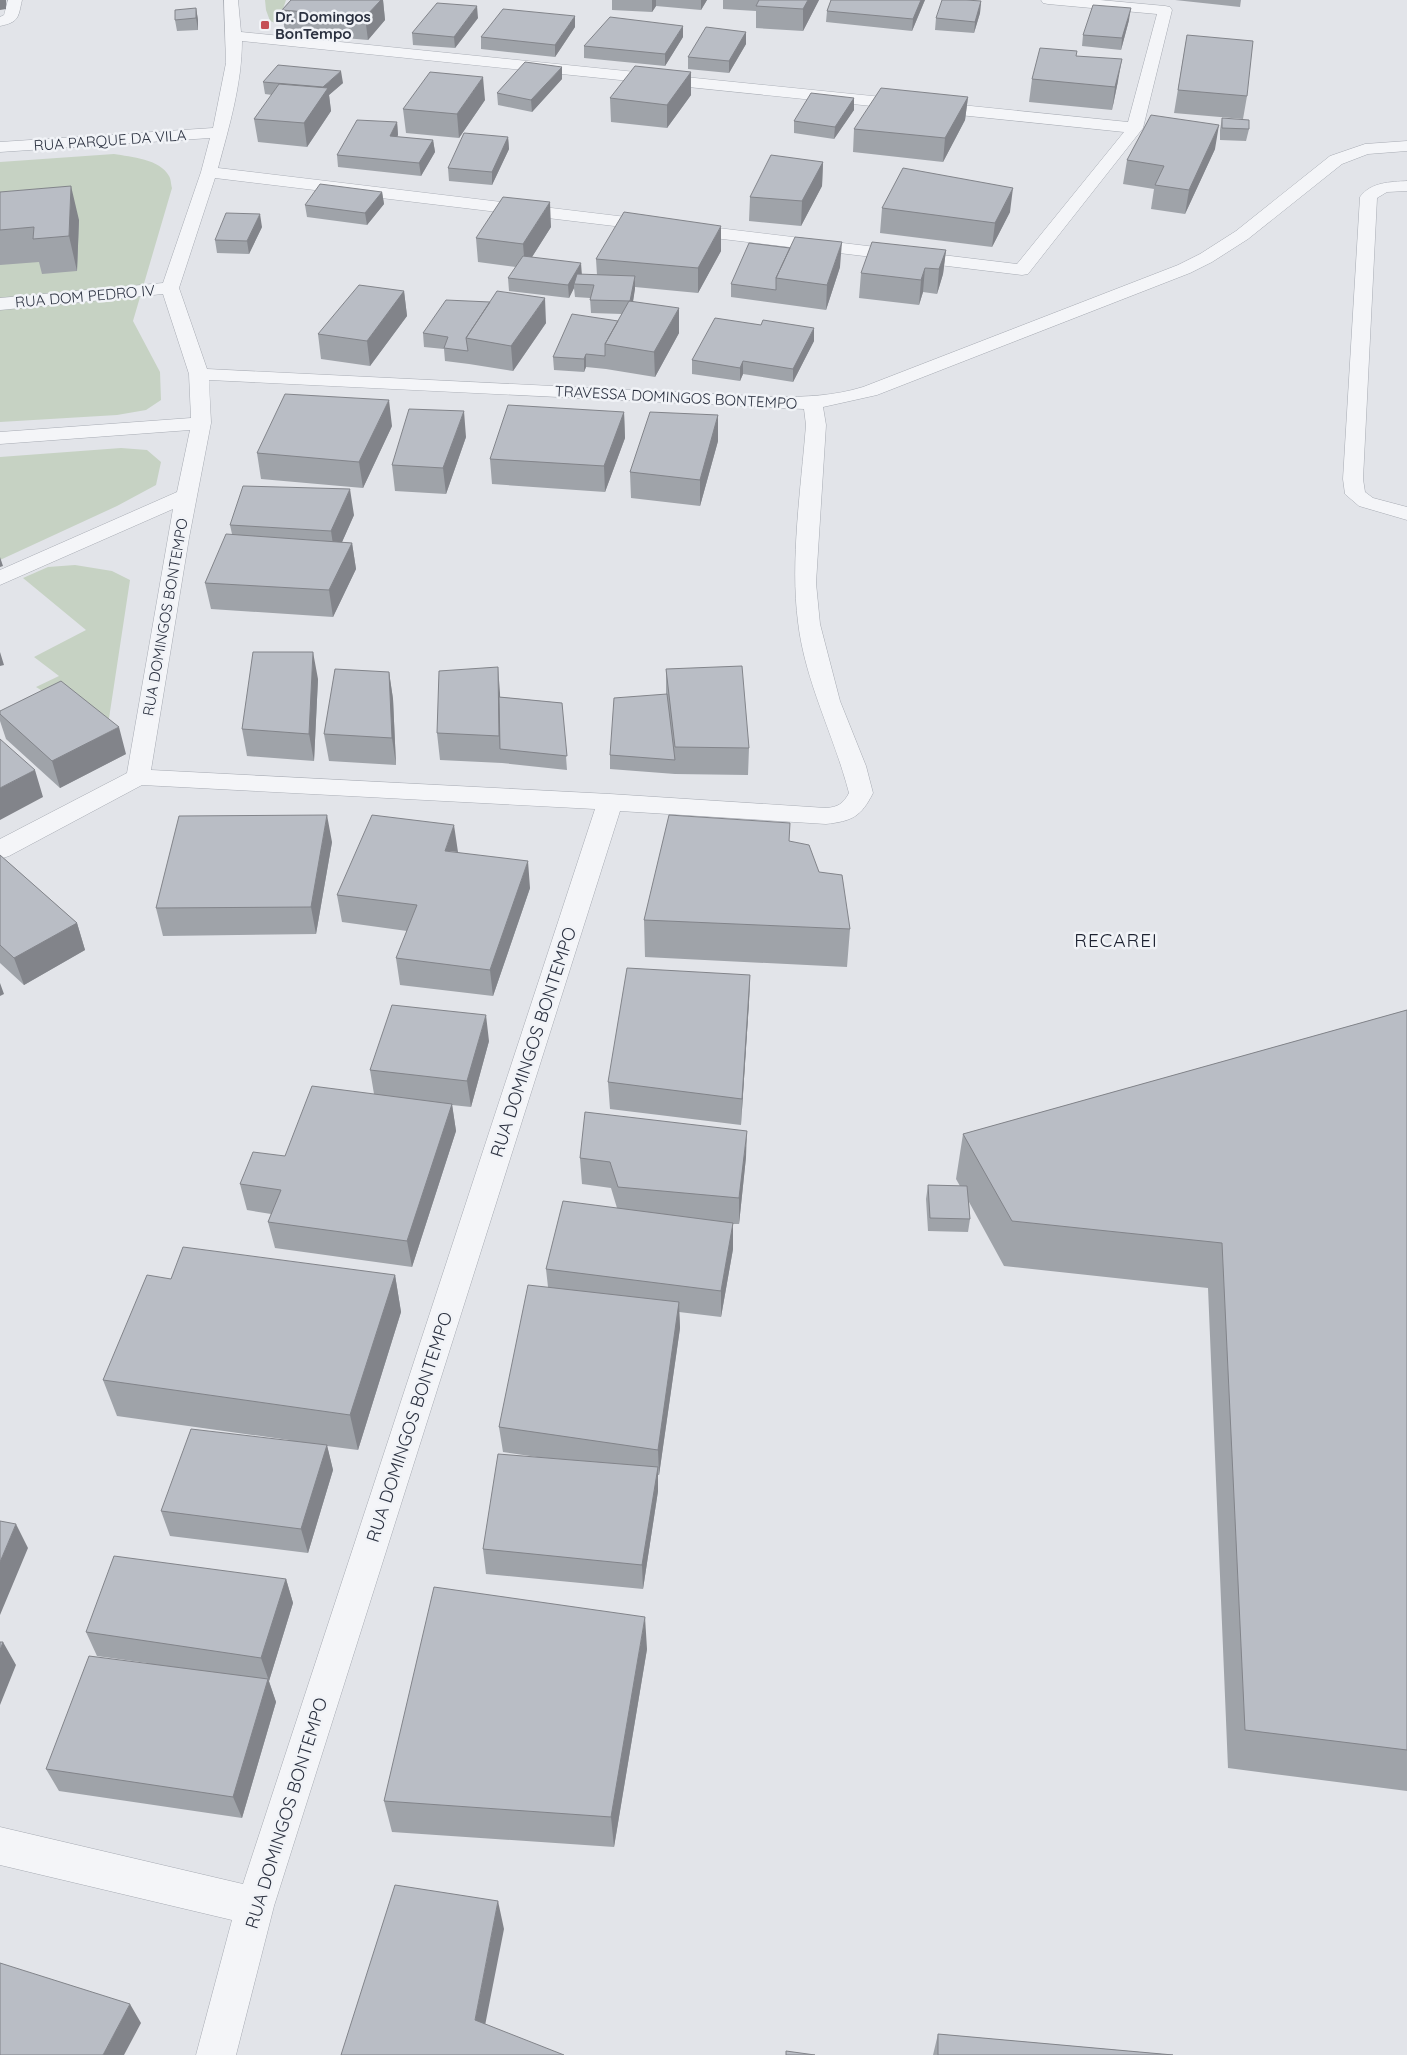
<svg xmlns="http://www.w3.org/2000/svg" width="1407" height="2055" font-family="Quicksand,sans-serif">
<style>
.green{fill:#c6d2c3}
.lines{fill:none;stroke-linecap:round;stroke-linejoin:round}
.minor-casing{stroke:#a7abb3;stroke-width:1}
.minor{fill:#f4f5f8;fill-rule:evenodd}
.wall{fill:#9fa3a9}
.shaded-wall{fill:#82848a}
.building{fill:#b9bdc5;stroke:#82848a}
.poi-dot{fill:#c55057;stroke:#f1f3f7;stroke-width:2}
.labels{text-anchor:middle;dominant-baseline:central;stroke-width:5;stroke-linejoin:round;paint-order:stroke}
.far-poi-label{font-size:15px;font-weight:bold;fill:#2b3140;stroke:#f1f3f7;text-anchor:start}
.far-street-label{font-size:15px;fill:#2b3140;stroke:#f1f3f7}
.street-label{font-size:18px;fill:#2b3140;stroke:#f1f3f7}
.neighbourhood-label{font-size:19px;letter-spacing:1px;fill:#1d2231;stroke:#f1f3f7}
</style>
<rect width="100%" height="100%" fill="#e2e4e9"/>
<path class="green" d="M 265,0 L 286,0 L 278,24 L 270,21 L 266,10 Z
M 114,154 C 131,157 160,159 169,176 C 171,179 171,185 172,188 L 133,321 L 160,372 L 161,400 L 146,410 L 117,415 L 0,422 L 0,162 Z
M 121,448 L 147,450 L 161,462 L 156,485 L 117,506 L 0,560 L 0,457 Z
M 75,565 L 112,571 L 130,580 L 106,738 L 65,705 L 36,687 L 59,676 L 34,657 L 86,630 L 23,578 L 48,567 Z"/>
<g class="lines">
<defs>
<path id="minor" d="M 8,0 L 22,0 C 18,18 19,22 0,26 L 0,17 L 4,15 Z
M 224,0 L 238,0 L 241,32 L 1128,122 L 1157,14 L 1048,4 L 1043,3 L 1041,0 L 1100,0 L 1165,6 L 1170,7 L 1172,10 L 1143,128 L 1028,274 L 1022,275 L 215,178 L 179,288 L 207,369 L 775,397 C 805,397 834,396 863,387 L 1178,265 L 1200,254 L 1236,231 L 1330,156 L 1365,144 L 1407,141 L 1407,151 L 1368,154 L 1342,164 L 1248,239 L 1212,262 L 1190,273 L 877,395 L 823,407 L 826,425 L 816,583 L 820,624 L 840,701 L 866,766 L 873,793 C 861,817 852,821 826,824 L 620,811 L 274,1906 L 236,2055 L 196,2055 L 232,1920 L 0,1865 L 0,1827 L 243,1884 L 595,809 L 142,785 L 9,856 L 0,859 L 0,839 L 127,773 L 173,509 L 0,585 L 0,570 L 177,492 L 190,430 L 0,444 L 0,432 L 191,418 L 189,374 L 163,294 L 0,310 L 0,298 L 163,283 L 201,172 L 210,138 L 0,152 L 0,142 L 213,128 L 226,63 ZM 242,41 L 1124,132 L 1017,264 L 218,168 C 229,127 242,84 242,41 ZM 209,380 L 804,409 L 806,425 C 801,488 790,561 798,622 C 805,682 834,735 849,793 C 843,804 838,807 826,808 L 610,794 L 151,770 L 189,538 L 211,423 Z
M 1407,181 L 1407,191 L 1387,192 L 1377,198 L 1363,479 L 1365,492 L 1373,498 L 1407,507 L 1407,520 L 1359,506 L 1345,494 L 1343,479 L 1360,197 C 1371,182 1390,182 1407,181 Z"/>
</defs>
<use href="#minor" class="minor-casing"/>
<use href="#minor" class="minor"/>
</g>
<path class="wall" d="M 291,0 L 383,0 L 385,20 L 368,40 L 285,33 L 282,10 Z
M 612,0 L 707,0 L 701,10 L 656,6 L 652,12 L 612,10 Z
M 723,0 L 819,0 L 803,31 L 756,28 L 756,11 L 723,9 Z
M 831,0 L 925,0 L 912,31 L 826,22 L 827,11 Z
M 1175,0 L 1241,0 L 1240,7 Z
M 981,1 L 980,13 L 974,33 L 935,30 L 936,18 Z
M 196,8 L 198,20 L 198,30 L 177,31 L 175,20 Z
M 478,18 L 455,48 L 413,45 L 412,33 Z
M 1129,20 L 1121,50 L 1082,46 L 1083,35 Z
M 575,27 L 555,57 L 481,49 L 481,37 Z
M 746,32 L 746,44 L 729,73 L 688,69 L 688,57 Z
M 1187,35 L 1247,96 L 1243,119 L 1174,113 Z
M 683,37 L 665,66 L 584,58 L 584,46 Z
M 1076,56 L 1118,81 L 1112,110 L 1029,102 L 1032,79 Z
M 691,72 L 691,95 L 667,128 L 611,122 L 610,98 Z
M 562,79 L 532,112 L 498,105 L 497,93 Z
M 263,82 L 343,83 L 329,95 L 331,111 L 307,147 L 258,142 L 254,119 L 272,95 L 265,94 Z
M 968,97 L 965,120 L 943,162 L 853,152 L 854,129 Z
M 854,98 L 854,110 L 834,139 L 794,133 L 794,121 Z
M 485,100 L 459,138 L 406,133 L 403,109 Z
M 1222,118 L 1249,129 L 1246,141 L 1220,140 L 1220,130 Z
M 397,122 L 398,135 L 397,137 L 433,140 L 435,152 L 421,176 L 338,167 L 337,155 Z
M 508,137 L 509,149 L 492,185 L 449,181 L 448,168 Z
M 1215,149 L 1185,214 L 1151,209 L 1154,189 L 1123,184 L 1127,160 Z
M 823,162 L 822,186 L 801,226 L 749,221 L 750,197 Z
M 0,192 L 79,220 L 77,271 L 42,274 L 39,262 L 0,265 Z
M 382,192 L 384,204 L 367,225 L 307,217 L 305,205 Z
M 882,208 L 1010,212 L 992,247 L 880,233 Z
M 262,227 L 249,254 L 217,253 L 215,240 Z
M 551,227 L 532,257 L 582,275 L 597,275 L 596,259 L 721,251 L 698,293 L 635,287 L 633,301 L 679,333 L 655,377 L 606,369 L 586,367 L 584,372 L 554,370 L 553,357 L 618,321 L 622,314 L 591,313 L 590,298 L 575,297 L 574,288 L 569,298 L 509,291 L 508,278 L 516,267 L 478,262 L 476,238 Z
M 946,250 L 943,274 L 937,294 L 923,292 L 919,305 L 859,298 L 861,273 Z
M 840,267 L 826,310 L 731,297 L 731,284 Z
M 404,291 L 407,316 L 370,366 L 321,359 L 318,334 Z
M 490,302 L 546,323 L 513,371 L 469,364 L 445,361 L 444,349 L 424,347 L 423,333 Z
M 814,341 L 793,382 L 743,374 L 740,381 L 692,374 L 692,360 Z
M 624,412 L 625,438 L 605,492 L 492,484 L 490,459 Z
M 718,415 L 718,441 L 700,506 L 631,498 L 630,472 Z
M 392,426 L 363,488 L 261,479 L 257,453 Z
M 466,437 L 446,494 L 395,491 L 392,465 Z
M 354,515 L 342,542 L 352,543 L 356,569 L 333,617 L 211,609 L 205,583 L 232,534 L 230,525 Z
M 666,669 L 749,748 L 748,775 L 675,774 L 610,769 L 610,755 L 666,695 Z
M 389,672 L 393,699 L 396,765 L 329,761 L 324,734 Z
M 318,679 L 314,761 L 247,756 L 242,729 Z
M 500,697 L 562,703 L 567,770 L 502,763 L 440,760 L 437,733 Z
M 0,711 L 126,754 L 60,788 L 6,739 L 0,721 Z
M 789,841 L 819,872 L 850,929 L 847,967 L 645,957 L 644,920 Z
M 332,842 L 316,934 L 163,936 L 156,908 Z
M 458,852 L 530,888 L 493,996 L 400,985 L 396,958 L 407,931 L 342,922 L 337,895 Z
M 0,855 L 77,923 L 85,950 L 24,985 L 0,963 Z
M 750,975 L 749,1002 L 741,1125 L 610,1109 L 608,1082 Z
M 1407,1010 L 1407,1791 L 1228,1768 L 1208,1288 L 1004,1266 L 969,1202 L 970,1219 L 968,1232 L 928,1231 L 926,1199 L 928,1185 L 960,1186 L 956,1179 L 963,1134 Z
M 489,1041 L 471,1107 L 452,1105 L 456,1131 L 412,1267 L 275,1248 L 268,1222 L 271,1214 L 247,1210 L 240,1184 L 285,1156 L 374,1094 L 370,1070 Z
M 746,1157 L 739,1224 L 733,1224 L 733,1249 L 721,1317 L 679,1312 L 680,1328 L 659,1475 L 658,1475 L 658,1491 L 643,1589 L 486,1574 L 483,1549 L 537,1457 L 503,1452 L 499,1427 L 548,1287 L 546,1269 L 617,1208 L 611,1188 L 582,1184 L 580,1158 Z
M 395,1275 L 401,1312 L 358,1450 L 327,1446 L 333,1470 L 308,1553 L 170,1536 L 161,1511 L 289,1440 L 117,1416 L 103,1380 L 171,1279 Z
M 286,1579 L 293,1603 L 269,1681 L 276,1702 L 242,1818 L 59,1791 L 46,1769 L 147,1663 L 97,1656 L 86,1632 Z
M 647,1649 L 614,1847 L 392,1832 L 384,1801 Z
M 938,2034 L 1173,2055 L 933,2055 Z"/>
<path class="shaded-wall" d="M 0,0 L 6,0 L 6,9 L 0,10 Z
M 381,0 L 383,0 L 385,20 L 368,40 L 365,17 Z
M 652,0 L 656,0 L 656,6 L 652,12 Z
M 701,0 L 707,0 L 701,10 Z
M 808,0 L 819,0 L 803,31 L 803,9 Z
M 921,0 L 925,0 L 924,2 L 912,31 L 913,19 Z
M 981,1 L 980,13 L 974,33 L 975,22 Z
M 477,6 L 478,18 L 455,48 L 454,37 Z
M 196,8 L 198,20 L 198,30 L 196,18 Z
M 1131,8 L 1129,20 L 1121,50 L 1122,38 Z
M 575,16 L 575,27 L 555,57 L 555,45 Z
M 683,26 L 683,37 L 665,66 L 665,54 Z
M 746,32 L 746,44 L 729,73 L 729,61 Z
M 1122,59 L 1118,81 L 1112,110 L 1115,87 Z
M 562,67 L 562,79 L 532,112 L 531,100 Z
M 341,71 L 343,83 L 329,95 L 331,111 L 307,147 L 304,123 L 323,87 Z
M 691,72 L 691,95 L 667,128 L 667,105 Z
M 483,77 L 485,100 L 459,138 L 457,114 Z
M 968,97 L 965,120 L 943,162 L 945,138 Z
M 854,98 L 854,110 L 834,139 L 835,127 Z
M 397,122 L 398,135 L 391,148 L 390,136 Z
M 1219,125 L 1215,149 L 1185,214 L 1189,190 Z
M 508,137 L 509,149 L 492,185 L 492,172 Z
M 433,140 L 435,152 L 421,176 L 419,163 Z
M 823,162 L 822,186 L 801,226 L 802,201 Z
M 71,186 L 79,220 L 77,271 L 69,236 Z
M 1013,188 L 1010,212 L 992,247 L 995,223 Z
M 382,192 L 384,204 L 367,225 L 365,213 Z
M 550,202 L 551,227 L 525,268 L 523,244 Z
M 260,214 L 262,227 L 249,254 L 247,241 Z
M 721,226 L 721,251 L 698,293 L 698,268 Z
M 842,242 L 840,267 L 826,310 L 827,285 Z
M 946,250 L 943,274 L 937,294 L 939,269 Z
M 581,263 L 582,276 L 574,284 L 574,288 L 569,298 L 568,285 Z
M 925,268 L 923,292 L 919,305 L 921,280 Z
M 635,276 L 635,289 L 631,314 L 630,301 Z
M 404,291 L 407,316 L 370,366 L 367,341 Z
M 545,298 L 546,323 L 513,371 L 511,346 Z
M 679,308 L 679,333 L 655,377 L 654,352 Z
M 814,328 L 814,341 L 793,382 L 793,369 Z
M 586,354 L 586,367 L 584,372 L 584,359 Z
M 743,361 L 743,374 L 740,381 L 740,368 Z
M 389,400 L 392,426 L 363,488 L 359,462 Z
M 464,411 L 466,437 L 446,494 L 443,468 Z
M 624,412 L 625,438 L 605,492 L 604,466 Z
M 718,415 L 718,441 L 700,506 L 700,480 Z
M 350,489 L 354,515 L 335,558 L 331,531 Z
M 352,543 L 356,569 L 333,617 L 329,590 Z
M 0,557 L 3,566 L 0,567 Z
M 0,652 L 4,665 L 0,666 Z
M 313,652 L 318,679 L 314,761 L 309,734 Z
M 498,667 L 500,693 L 501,749 L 500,749 L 499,736 Z
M 389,672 L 393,699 L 396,765 L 392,738 Z
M 119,727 L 126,754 L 60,788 L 52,761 Z
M 35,770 L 43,797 L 0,820 L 0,788 Z
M 327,815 L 332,842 L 316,934 L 311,907 Z
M 454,825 L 458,852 L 445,851 Z
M 528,861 L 530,888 L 493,996 L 490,970 Z
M 77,923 L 85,950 L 24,985 L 14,958 Z
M 750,975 L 749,1002 L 741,1125 L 742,1099 Z
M 0,983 L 4,994 L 0,996 Z
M 486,1015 L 489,1041 L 471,1107 L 467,1081 Z
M 452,1104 L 456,1131 L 412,1267 L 407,1241 Z
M 747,1131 L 746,1157 L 739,1224 L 739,1198 Z
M 733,1223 L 733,1249 L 721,1317 L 721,1291 Z
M 395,1275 L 401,1312 L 358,1450 L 350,1415 Z
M 679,1302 L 680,1328 L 659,1475 L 658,1450 Z
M 327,1445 L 333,1470 L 308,1553 L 301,1529 Z
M 658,1467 L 658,1491 L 643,1589 L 642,1565 Z
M 16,1524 L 28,1548 L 0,1615 L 0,1562 Z
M 286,1579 L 293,1603 L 269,1681 L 261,1658 Z
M 645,1617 L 647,1649 L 614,1847 L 611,1817 Z
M 3,1642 L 16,1665 L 0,1705 L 0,1650 Z
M 268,1679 L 276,1702 L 242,1818 L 233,1797 Z
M 498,1901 L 504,1929 L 481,2046 L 475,2020 Z
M 130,2004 L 141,2023 L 124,2055 L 103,2055 Z"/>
<path class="building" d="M 291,0 L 381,0 L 365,17 L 282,10 Z
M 759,0 L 808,0 L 803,9 L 756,6 Z
M 831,0 L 921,0 L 913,19 L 827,11 Z
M 942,0 L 966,0 L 981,1 L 975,22 L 936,18 Z
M 437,3 L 477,6 L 454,37 L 412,33 Z
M 1093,5 L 1131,8 L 1122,38 L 1083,35 Z
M 196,8 L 196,18 L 175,20 L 175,10 Z
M 503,9 L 575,16 L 555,45 L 481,37 Z
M 610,17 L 683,26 L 665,54 L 584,46 Z
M 706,27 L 746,32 L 729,61 L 688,57 Z
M 1187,35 L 1253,41 L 1247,96 L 1178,90 Z
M 1040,48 L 1077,51 L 1076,56 L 1122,59 L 1115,87 L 1032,79 Z
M 525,62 L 562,67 L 531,100 L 497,93 Z
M 278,65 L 341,71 L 323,87 L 263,82 Z
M 635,66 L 691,72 L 667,105 L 610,98 Z
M 430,72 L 483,77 L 457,114 L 403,109 Z
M 279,84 L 328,88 L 304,123 L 254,119 Z
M 881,88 L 968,97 L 945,138 L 854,129 Z
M 811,93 L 854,98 L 835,127 L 794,121 Z
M 1151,115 L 1219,125 L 1189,190 L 1155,185 L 1164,166 L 1127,160 Z
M 1222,118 L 1249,120 L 1249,129 L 1222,128 Z
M 357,120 L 397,122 L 390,136 L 433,140 L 419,163 L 337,155 Z
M 464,133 L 508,137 L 492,172 L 448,168 Z
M 771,155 L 823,162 L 802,201 L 750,197 Z
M 903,168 L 1013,188 L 995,223 L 882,208 Z
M 320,184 L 382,192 L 365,213 L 305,205 Z
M 71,186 L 69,236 L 33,239 L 34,227 L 0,230 L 0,192 Z
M 503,197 L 550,202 L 523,244 L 476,238 Z
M 624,212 L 721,226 L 698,268 L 596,259 Z
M 226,213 L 260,214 L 247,241 L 215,240 Z
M 795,237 L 842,242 L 827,285 L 776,278 Z
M 872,242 L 946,250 L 939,269 L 925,268 L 921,280 L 861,273 Z
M 749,243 L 790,248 L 776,278 L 776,290 L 731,284 Z
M 523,256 L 581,263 L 568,285 L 508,278 Z
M 577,274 L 635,276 L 630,301 L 590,300 L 594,285 L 574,284 Z
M 359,285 L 404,291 L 367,341 L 318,334 Z
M 497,291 L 545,298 L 511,346 L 466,338 Z
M 446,300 L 490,302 L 466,338 L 468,351 L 444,348 L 448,337 L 423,333 Z
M 629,301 L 679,308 L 654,352 L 605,344 Z
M 572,314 L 618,321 L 605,344 L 605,356 L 586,354 L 584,359 L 553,357 Z
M 715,318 L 761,325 L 763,320 L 814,328 L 793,369 L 743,361 L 740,368 L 692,360 Z
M 285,394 L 389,400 L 359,462 L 257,453 Z
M 508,405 L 624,412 L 604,466 L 490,459 Z
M 409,409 L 464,411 L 443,468 L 392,465 Z
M 650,412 L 718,415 L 700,480 L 630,472 Z
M 243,486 L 350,489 L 331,531 L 230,525 Z
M 226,534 L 352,543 L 329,590 L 205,583 Z
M 253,652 L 313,652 L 309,734 L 242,729 Z
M 742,666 L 749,748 L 675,747 L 666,669 Z
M 498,667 L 499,736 L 437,733 L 439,671 Z
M 335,669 L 389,672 L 392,738 L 324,734 Z
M 61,681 L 119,727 L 52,761 L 0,714 L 0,711 Z
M 667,694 L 675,760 L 610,755 L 614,698 Z
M 499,697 L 562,703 L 567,756 L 500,749 Z
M 0,739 L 35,770 L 0,788 Z
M 327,815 L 311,907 L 156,908 L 179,816 Z
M 372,815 L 454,825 L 445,851 L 528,861 L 490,970 L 396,958 L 417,905 L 337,895 Z
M 669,815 L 790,823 L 789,841 L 809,845 L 819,872 L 842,875 L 850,929 L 644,920 Z
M 0,855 L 77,923 L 14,958 L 0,945 Z
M 627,968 L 750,975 L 742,1099 L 608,1082 Z
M 392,1005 L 486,1015 L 467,1081 L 370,1070 Z
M 1407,1010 L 1407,1750 L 1245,1730 L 1222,1243 L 1012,1221 L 963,1134 Z
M 312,1086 L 452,1104 L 407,1241 L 268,1222 L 281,1190 L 240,1184 L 253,1152 L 285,1156 Z
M 585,1112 L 747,1131 L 739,1198 L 618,1187 L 610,1162 L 580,1158 Z
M 928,1185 L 967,1186 L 970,1219 L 930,1218 Z
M 563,1201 L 733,1223 L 721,1291 L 546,1269 Z
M 183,1247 L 395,1275 L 350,1415 L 103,1380 L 147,1275 L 171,1279 Z
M 528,1285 L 679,1302 L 658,1450 L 499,1427 Z
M 191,1429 L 327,1445 L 301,1529 L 161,1511 Z
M 498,1454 L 658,1467 L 642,1565 L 483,1549 Z
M 0,1521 L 16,1524 L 0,1562 Z
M 114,1556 L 286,1579 L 261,1658 L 86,1632 Z
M 434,1587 L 645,1617 L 611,1817 L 384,1801 Z
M 0,1642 L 3,1642 L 0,1650 Z
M 89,1656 L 268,1679 L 233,1797 L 46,1769 Z
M 395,1885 L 498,1901 L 475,2020 L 564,2055 L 341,2055 Z
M 0,1963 L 130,2004 L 103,2055 L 0,2055 Z
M 938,2034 L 1173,2055 L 938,2055 Z
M 786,2051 L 815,2055 L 786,2055 Z"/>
<rect class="poi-dot" x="260" y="20" width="10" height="10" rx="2.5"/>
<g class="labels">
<g class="far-poi-label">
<text x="275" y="16">Dr. Domingos<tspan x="275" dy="17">BonTempo</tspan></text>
</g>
<g class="far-street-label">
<text transform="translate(110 140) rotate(-4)">RUA PARQUE DA VILA</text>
<text transform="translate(85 296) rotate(-5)">RUA DOM PEDRO IV</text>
<text transform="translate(676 397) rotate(3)">TRAVESSA DOMINGOS BONTEMPO</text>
<text transform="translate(165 617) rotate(-80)">RUA DOMINGOS BONTEMPO</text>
</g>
<g class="street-label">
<text transform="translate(533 1042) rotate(-72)">RUA DOMINGOS BONTEMPO</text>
<text transform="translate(409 1427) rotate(-72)">RUA DOMINGOS BONTEMPO</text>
<text transform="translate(286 1813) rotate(-73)">RUA DOMINGOS BONTEMPO</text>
</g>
<g class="neighbourhood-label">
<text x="1116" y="940">RECAREI</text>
</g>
</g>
</svg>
